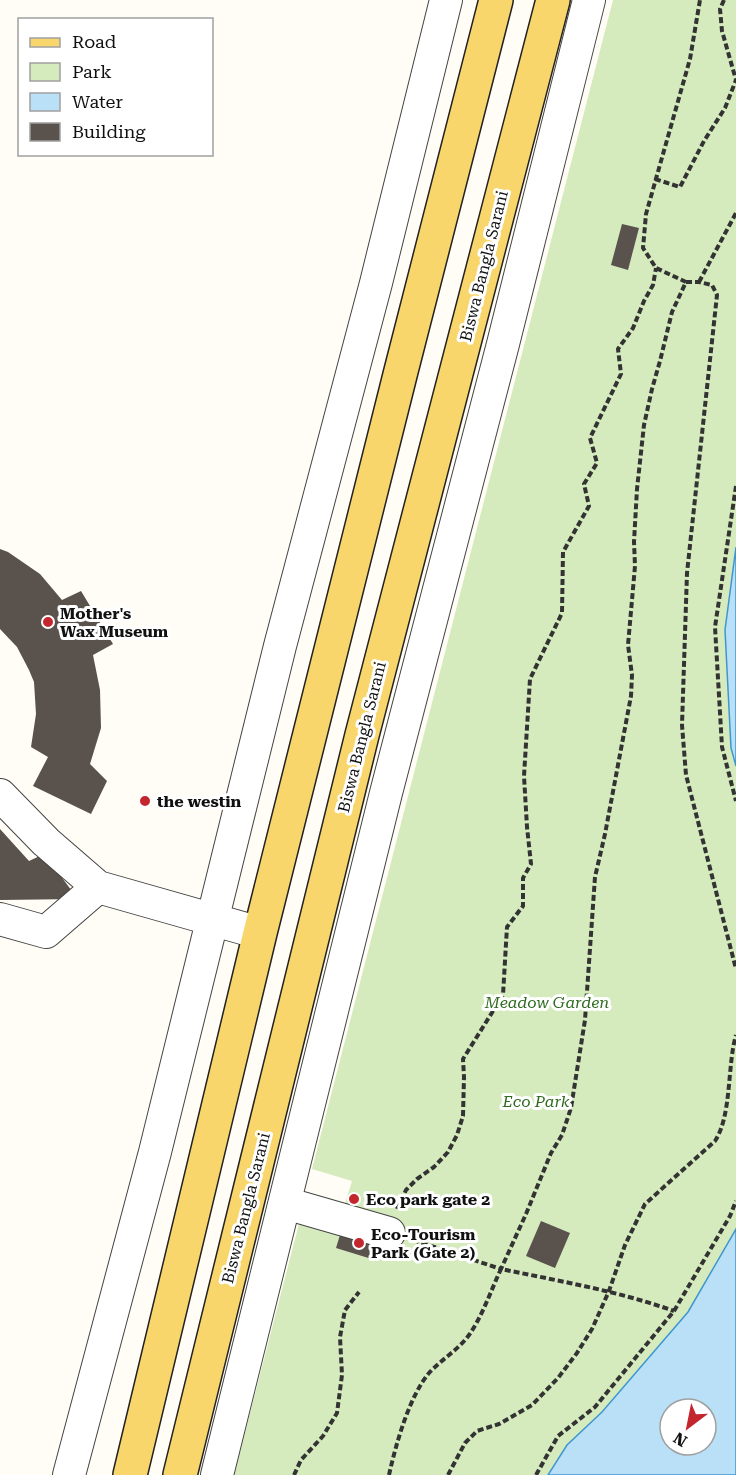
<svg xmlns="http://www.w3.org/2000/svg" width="736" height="1475" font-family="'Roboto Serif',serif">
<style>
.green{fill:#d5ebbd}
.water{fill:#b9e0f7;stroke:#3f96cf;stroke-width:1.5;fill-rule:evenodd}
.building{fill:#5a524d}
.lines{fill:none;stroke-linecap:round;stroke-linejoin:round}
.minor-casing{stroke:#444;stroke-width:34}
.major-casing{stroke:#222;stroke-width:36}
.path{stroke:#333;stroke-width:4;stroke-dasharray:6 3;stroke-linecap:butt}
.minor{stroke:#fff;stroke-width:32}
.major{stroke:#f9d66b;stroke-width:33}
.poi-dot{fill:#c4262e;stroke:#fff;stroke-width:2}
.labels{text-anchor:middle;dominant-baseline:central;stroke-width:6;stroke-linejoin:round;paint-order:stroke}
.street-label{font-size:16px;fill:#111;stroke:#fff}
.poi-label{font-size:16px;font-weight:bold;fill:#111;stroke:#fff;text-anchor:start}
.park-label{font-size:16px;font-style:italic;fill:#2f6b1f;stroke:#fff}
</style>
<rect width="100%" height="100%" fill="#fffdf5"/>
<path class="green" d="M 613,0 L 736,0 L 736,547 L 725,630 L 731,748 L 736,766 L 736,1229 L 688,1312 L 602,1412 L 567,1445 L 548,1475 L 234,1475 L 302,1212 L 339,1223 L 352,1181 L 312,1169 Z"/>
<path class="water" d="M 736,547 L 736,766 L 731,748 L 725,630 Z
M 736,1229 L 736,1475 L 548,1475 L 567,1445 L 602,1412 L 688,1312 ZM 670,1409 L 706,1409 L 706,1445 L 670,1445 Z"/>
<path class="building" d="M 622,224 L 639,228 L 628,270 L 611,265 Z
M 0,549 L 8,552 L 40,574 L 62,600 L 81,591 L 113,644 L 93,655 L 100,690 L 101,728 L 90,764 L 107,781 L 91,814 L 33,786 L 48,757 L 31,747 L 36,714 L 34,682 L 29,670 L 17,647 L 0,629 Z
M 0,829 L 29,861 L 44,854 L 78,899 L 0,900 Z
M 541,1221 L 570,1233 L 555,1268 L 526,1256 Z
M 343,1225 L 382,1237 L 375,1260 L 336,1248 Z"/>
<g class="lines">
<defs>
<path id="minor" d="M 0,795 L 46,842 L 98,887
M 0,919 L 46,932 L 98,887 L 260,933
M 285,1203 L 389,1233
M 69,1475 L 155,1152 L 280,646 L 376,283 L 446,0
M 217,1475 L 386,793 L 503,344 L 589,0"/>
<path id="major" d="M 130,1475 L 260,933 L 401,371 L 496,0
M 180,1475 L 362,735 L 553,0"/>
</defs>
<use href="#minor" class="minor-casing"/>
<use href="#major" class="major-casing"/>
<path class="path" d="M 724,0 L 720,9 L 722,31 L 736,80
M 655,179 L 680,187 L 704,141 L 725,108 L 736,80
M 686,282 L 699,282 L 712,285 L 717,295 L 687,573 L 682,725 L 686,775 L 736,969
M 699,282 L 736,213
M 736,486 L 715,627 L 722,747 L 736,801
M 397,1209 L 406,1190 L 417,1179 L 434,1167 L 448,1152 L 457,1135 L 463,1116 L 464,1077 L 463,1059 L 503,995 L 507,927 L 523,906 L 523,878 L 531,864 L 527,827 L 524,776 L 530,679 L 562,613 L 563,552 L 589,506 L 584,484 L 597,463 L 590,438 L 621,374 L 618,349 L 633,328 L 644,301 L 653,285 L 656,268
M 413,1240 L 501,1269 L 526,1214 L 551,1153 L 562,1135 L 571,1108 L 585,1020 L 595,877 L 605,834 L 631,696 L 632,675 L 628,645 L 635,566 L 634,542 L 637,489 L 644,425 L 652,389 L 660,361 L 672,312 L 686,282 L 656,268 L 643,248 L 646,214 L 690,59 L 700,0
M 294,1475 L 301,1460 L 323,1436 L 337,1413 L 342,1375 L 340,1337 L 345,1310 L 359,1292
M 389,1475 C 396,1444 409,1397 429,1373 C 442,1359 458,1350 469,1335 C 483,1315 491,1290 501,1269 C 559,1281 618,1291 674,1311
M 448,1475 L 465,1443 L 477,1431 L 499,1424 L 532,1405 L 558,1378 L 577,1353 L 592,1329 L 609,1291 L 625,1245 L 645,1204 L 715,1141 C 732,1115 727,1066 736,1035
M 536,1475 L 558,1436 L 595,1407 L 674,1311 L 730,1216 L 736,1201"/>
<use href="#minor" class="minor"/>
<use href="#major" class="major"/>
</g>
<g class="poi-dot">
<circle cx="48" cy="622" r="6"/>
<circle cx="145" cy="801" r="6"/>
<circle cx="354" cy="1199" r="6"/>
<circle cx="359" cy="1243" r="6"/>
</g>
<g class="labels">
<g class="street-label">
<text transform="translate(484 266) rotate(-76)">Biswa Bangla Sarani</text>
<text transform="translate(362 737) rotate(-76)">Biswa Bangla Sarani</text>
<text transform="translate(246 1208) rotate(-76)">Biswa Bangla Sarani</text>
</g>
<g class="poi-label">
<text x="60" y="613">Mother's<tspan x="60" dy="18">Wax Museum</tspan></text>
<text x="157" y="801">the westin</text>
<text x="366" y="1199">Eco park gate 2</text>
<text x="371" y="1234">Eco-Tourism<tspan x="371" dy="18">Park (Gate 2)</tspan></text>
</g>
<g class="park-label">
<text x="547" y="1002">Meadow Garden</text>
<text x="536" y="1101">Eco Park</text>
</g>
</g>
<rect x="18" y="18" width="195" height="138" fill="#ffffff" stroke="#a0a0a0" stroke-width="1.5"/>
<rect x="30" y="38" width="30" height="9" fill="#f9d66b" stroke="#a0a0a0" stroke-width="1.5"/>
<text x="72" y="48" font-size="18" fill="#111111">Road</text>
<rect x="30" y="63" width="30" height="18" fill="#d5ebbd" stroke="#a0a0a0" stroke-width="1.5"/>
<text x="72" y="78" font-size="18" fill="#111111">Park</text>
<rect x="30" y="93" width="30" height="18" fill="#b9e0f7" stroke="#a0a0a0" stroke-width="1.5"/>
<text x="72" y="108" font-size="18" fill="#111111">Water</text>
<rect x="30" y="123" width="30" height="18" fill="#5a524d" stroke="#a0a0a0" stroke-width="1.5"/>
<text x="72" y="138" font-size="18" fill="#111111">Building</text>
<g transform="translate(688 1427) rotate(212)"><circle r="28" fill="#ffffff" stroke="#a0a0a0" stroke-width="1.5"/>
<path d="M0-4.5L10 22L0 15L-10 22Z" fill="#c4262e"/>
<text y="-9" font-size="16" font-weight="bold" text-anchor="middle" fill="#111111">N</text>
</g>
</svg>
